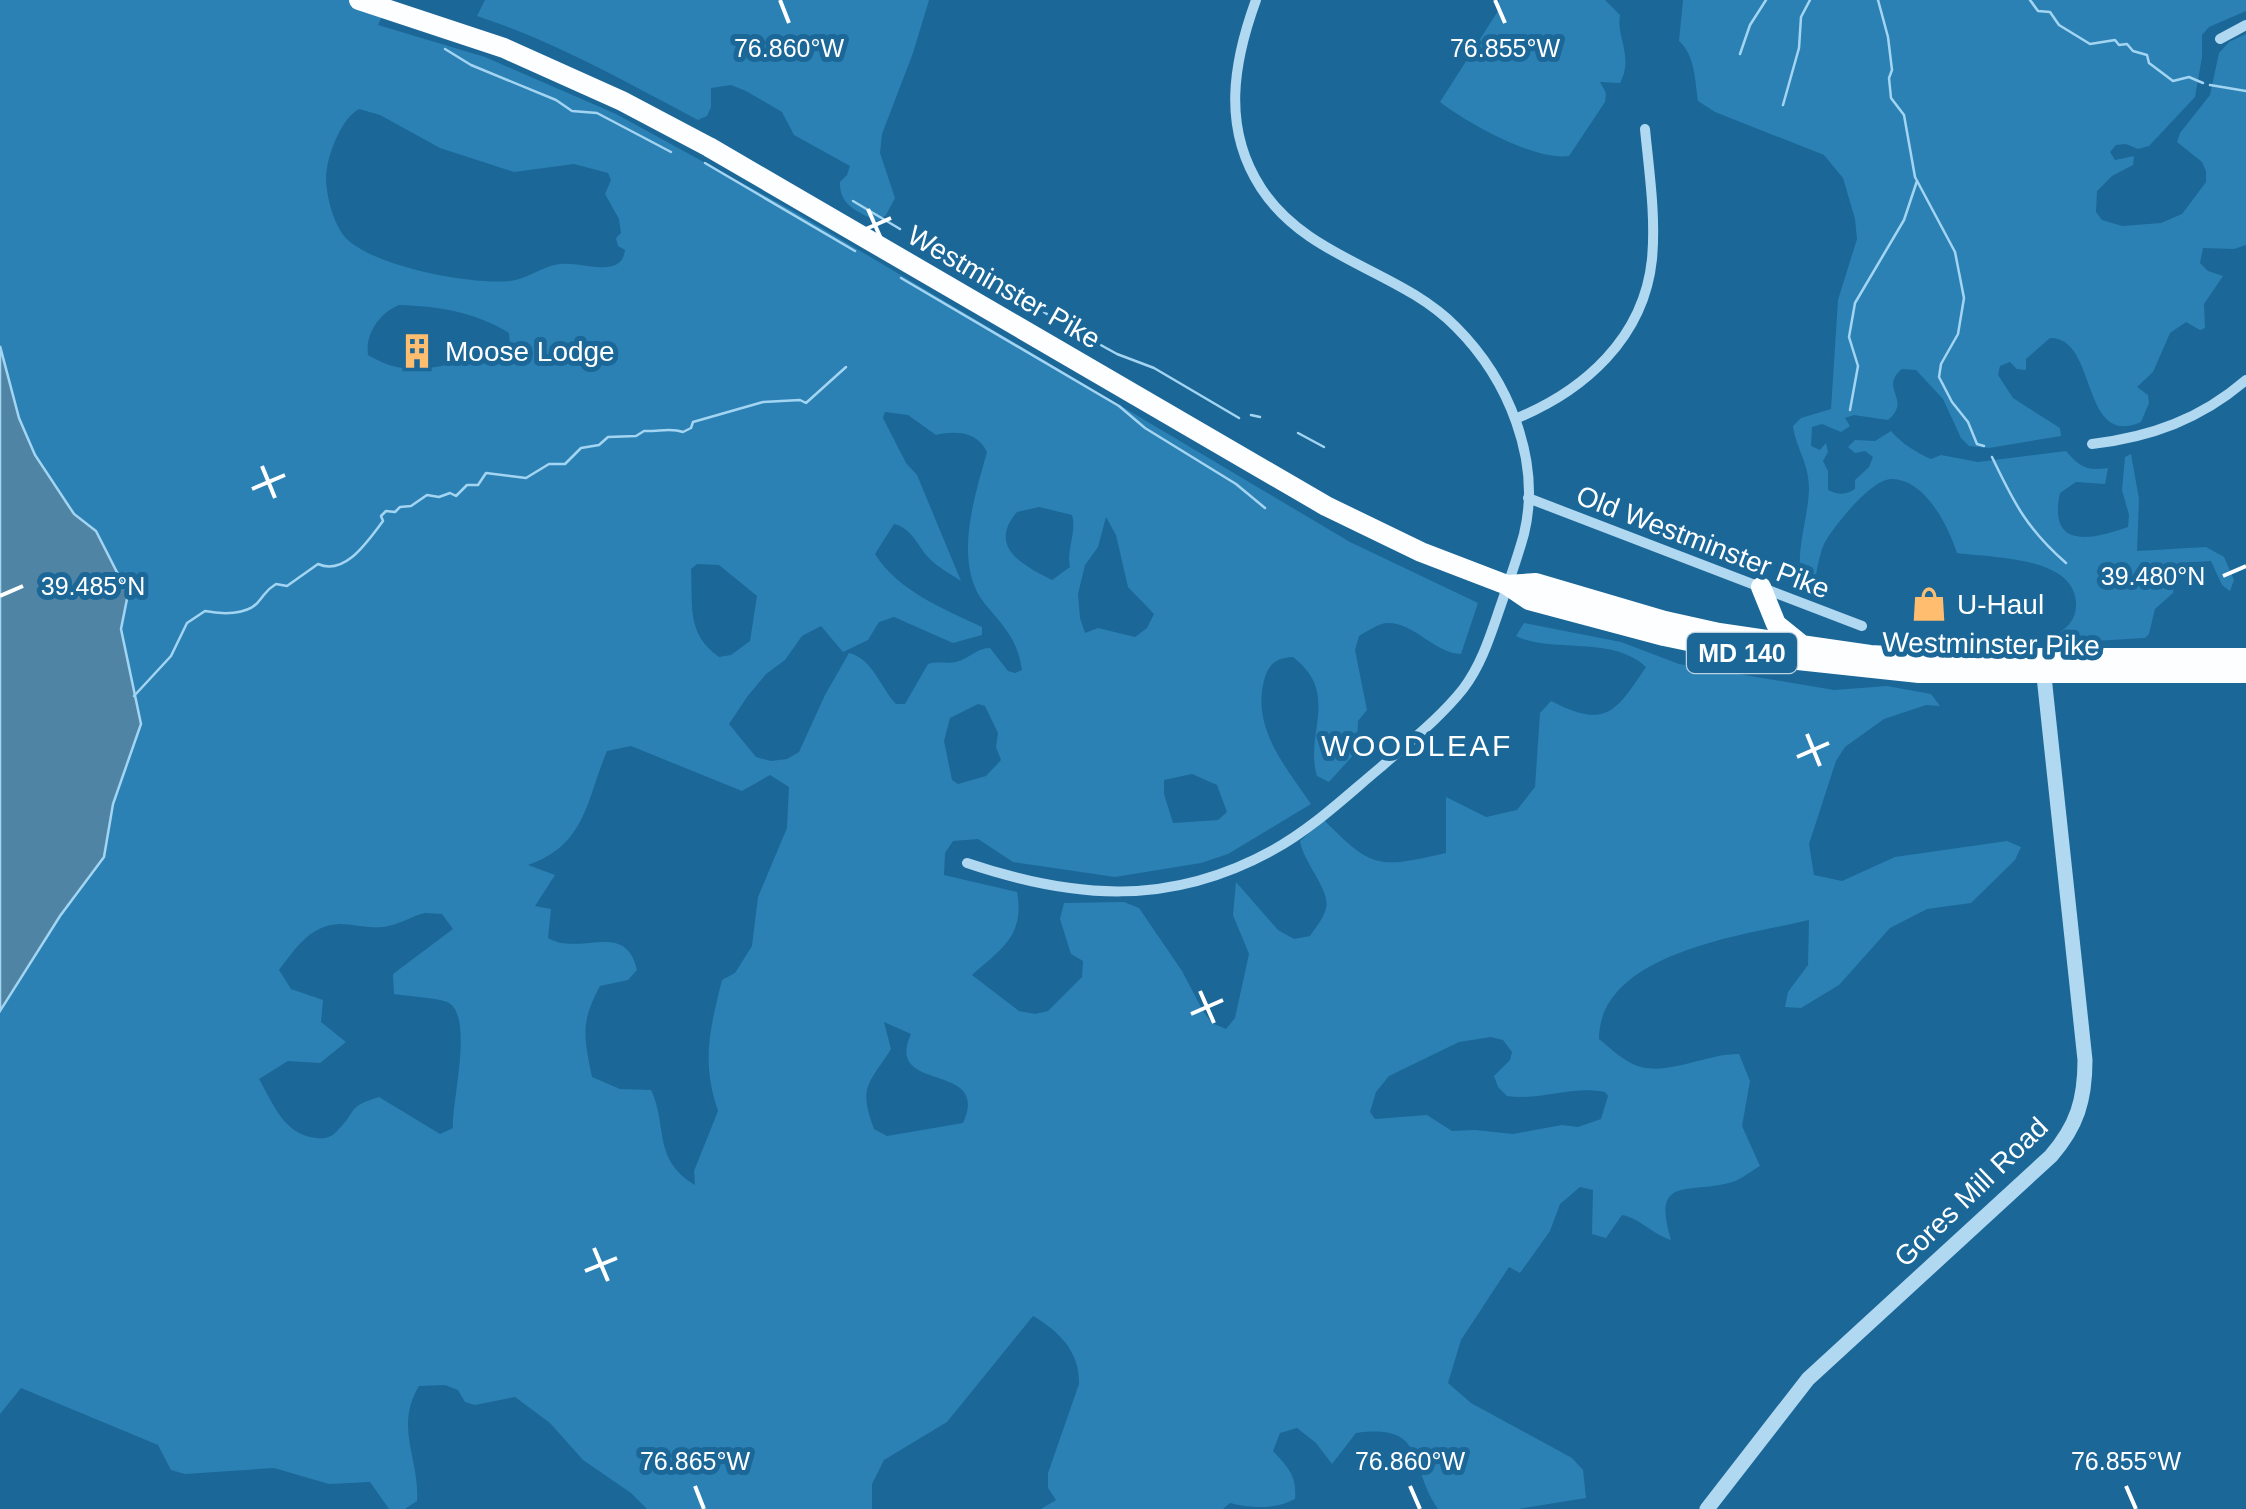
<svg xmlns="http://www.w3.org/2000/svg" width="2246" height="1509" font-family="Helvetica,sans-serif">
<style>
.green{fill:#2b81b4;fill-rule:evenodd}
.water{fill:#5084a5;stroke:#a3d5f2;stroke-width:2.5}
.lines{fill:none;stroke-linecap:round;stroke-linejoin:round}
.stream{stroke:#a3d5f2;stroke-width:2.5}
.minor{stroke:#b0d8f0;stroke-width:10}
.tertiary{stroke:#b0d8f0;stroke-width:15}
.trunk{stroke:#fcfeff;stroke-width:20}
.ticks{fill:none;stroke:#fff;stroke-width:4}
.labels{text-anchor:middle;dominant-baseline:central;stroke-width:10;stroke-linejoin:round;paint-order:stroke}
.shield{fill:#1b6798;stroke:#bbd1e0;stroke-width:2.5}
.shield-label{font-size:25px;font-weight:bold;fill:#fff}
.street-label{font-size:28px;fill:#fff;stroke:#1b6798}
.poi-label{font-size:28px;fill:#fff;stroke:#1b6798;text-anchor:start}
.neighbourhood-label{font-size:30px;letter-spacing:2.5px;fill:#fff;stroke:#1b6798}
.ticks-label{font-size:25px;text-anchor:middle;fill:#fff;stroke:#1b6798;stroke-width:10;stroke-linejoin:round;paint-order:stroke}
</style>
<rect width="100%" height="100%" fill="#1b6798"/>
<path class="green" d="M 0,0 L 390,0 L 378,25 L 485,57 L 616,114 L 793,211 L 1350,542 L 1478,603 L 1461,654 C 1434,653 1415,623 1388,623 C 1379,623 1368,631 1359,636 L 1355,650 L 1367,710 L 1358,721 L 1357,751 L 1329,782 L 1317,776 C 1304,733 1341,694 1293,657 C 1278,658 1270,662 1265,677 C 1250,726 1285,766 1311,804 L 1228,854 L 1201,863 L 1115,877 L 1013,862 L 978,839 L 953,841 L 945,853 L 944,875 L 1017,892 C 1025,936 1001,949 972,975 L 1019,1011 L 1035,1014 L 1048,1011 L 1082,977 L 1083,961 L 1071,954 L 1060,919 L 1064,903 L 1124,902 L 1139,908 L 1182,971 L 1203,1011 L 1212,1023 L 1226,1029 L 1235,1018 L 1249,954 L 1233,915 L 1236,882 L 1278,930 L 1294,939 L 1310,936 C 1315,928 1324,918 1326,908 C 1331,891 1303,862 1300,841 L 1324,820 C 1373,870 1379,868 1446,853 L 1446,797 L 1486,817 L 1517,810 L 1535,787 L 1540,713 L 1551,701 C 1606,729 1615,713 1646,667 C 1612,635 1552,654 1516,636 L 1524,623 L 1621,642 L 1679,664 L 1834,690 L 1887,686 L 1931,694 L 1940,706 L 1926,705 L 1884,719 L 1845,747 L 1836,761 L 1809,844 L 1814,875 L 1842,881 L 1895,857 L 2007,841 L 2021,847 L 2015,860 L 1971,903 L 1927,909 L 1890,928 L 1839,985 L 1801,1008 L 1785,1007 L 1788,992 L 1808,965 L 1809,920 C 1746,935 1599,952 1599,1039 C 1609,1047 1619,1057 1631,1063 C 1661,1080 1706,1053 1739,1054 L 1750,1081 L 1742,1126 L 1760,1166 C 1751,1171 1742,1179 1732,1182 C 1689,1195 1651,1174 1671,1240 C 1652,1234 1641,1219 1622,1215 L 1606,1238 L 1592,1234 L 1593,1190 L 1580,1187 L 1560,1204 L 1550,1231 L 1520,1273 L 1509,1267 L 1461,1340 L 1448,1383 L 1471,1403 L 1572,1458 L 1583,1470 L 1586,1498 L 1518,1509 L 1438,1509 C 1408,1465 1427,1423 1356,1433 L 1332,1464 L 1316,1443 L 1297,1428 L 1280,1433 L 1273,1451 C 1288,1467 1297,1476 1295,1499 C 1276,1509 1253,1509 1230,1503 L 1223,1509 L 1041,1509 L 1056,1500 L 1048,1488 L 1048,1473 L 1079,1384 C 1080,1352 1059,1331 1033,1316 L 947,1422 L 884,1460 L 872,1484 L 872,1509 L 647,1509 L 631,1493 L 583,1460 L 550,1423 L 515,1397 L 475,1405 L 465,1402 L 458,1390 L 445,1385 L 419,1386 C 394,1427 420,1460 417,1501 L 405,1509 L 389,1509 L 370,1482 L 329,1484 L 274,1468 L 185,1474 L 171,1470 L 158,1445 L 21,1388 L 0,1414 ZM 359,109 L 380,115 L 440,148 L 514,172 L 574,164 L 608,173 L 611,180 L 605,194 L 619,219 L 621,233 L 616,238 L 618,246 L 625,250 C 622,280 581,261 560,264 C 542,266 528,279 510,281 C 471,285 377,267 348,240 C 333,227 323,187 327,168 C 330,150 342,118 359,109 ZM 399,305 C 437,306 476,312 509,333 L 510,348 L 500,358 C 448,357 417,385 368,355 C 365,333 380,313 399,305 ZM 885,412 L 908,415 L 936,435 C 956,430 978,432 987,452 C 975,496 952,563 985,604 C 1004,627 1017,638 1022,670 L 1015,673 L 1008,671 L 990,648 C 976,648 969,659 956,662 C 946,664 938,661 928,664 L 905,704 L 896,704 C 880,687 873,659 849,653 L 825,695 L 799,752 L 787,759 L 771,761 L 756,757 L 729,724 L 747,697 L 766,674 L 785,660 L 802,636 L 821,626 L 843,652 L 868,640 L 879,622 L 894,617 L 953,643 L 982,635 L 982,627 C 944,609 898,591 875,554 L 894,524 C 914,529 917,547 931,560 C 939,568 951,574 961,581 L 917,475 L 906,463 L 883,418 ZM 1039,507 L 1072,515 C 1077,532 1066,550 1070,567 L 1052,580 C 1023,565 987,547 1017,512 ZM 1106,517 L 1116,535 L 1128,587 L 1154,614 L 1147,628 L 1135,637 L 1098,628 L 1085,633 L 1080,618 L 1078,594 L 1085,565 L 1098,547 ZM 697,564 L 719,565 L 757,596 L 750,641 L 731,655 L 719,657 C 686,634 693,605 691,569 ZM 978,704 L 985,706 L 998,733 L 996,747 L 1001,760 L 986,776 L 958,784 L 952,780 L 944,741 L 950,718 ZM 631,746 L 742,791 L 770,775 L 789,787 L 787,828 L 758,897 L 752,946 L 735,973 L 722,980 C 710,1029 701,1061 718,1111 L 694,1171 L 695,1185 C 652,1159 668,1126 651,1090 L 620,1089 L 592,1077 C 584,1037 580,1023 600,986 L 628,980 L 637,970 C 626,919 579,957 548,938 L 551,909 L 535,906 L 555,875 L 528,865 C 586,845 586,801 607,751 ZM 1192,774 L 1217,785 L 1227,812 L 1218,820 L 1173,823 L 1164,794 L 1164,780 ZM 425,913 L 442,914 L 453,929 L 393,974 L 394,994 C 406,996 441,998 449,1003 C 474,1018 451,1105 453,1128 L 440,1134 L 379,1097 C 345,1108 359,1109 338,1130 C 332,1137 326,1139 317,1138 C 284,1135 274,1105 259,1079 L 288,1061 L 320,1063 L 346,1042 L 321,1022 L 323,1000 L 291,989 L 279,970 C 296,948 310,925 340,924 C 356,924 372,930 388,926 C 400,924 412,916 425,913 ZM 884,1022 L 911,1034 C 883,1095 992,1060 963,1123 L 887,1136 L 874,1129 C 858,1086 869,1084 891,1049 ZM 1491,1037 L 1503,1040 L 1512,1052 L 1510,1060 L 1494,1076 L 1498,1087 L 1507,1096 C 1540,1101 1572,1085 1605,1092 L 1608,1096 L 1601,1119 L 1578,1127 L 1562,1125 L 1513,1134 L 1475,1130 L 1452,1131 L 1427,1115 L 1375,1119 L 1370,1112 L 1376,1092 L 1389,1076 L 1459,1042 Z
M 485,0 L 929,0 L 913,53 L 882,134 L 880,153 L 895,198 L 886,215 L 878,221 C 860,213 839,206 840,182 L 847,175 L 850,166 L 794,135 L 782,112 L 746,91 L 731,85 L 711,88 L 711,107 L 707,116 L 698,120 C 626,82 554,41 477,16 Z
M 1499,0 L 1605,0 L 1620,15 C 1616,38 1634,56 1620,83 L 1600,82 L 1606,93 L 1605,102 L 1569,156 C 1535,161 1467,123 1440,102 L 1498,11 Z
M 1683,0 L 2246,0 L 2246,11 L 2209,27 L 2202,35 L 2202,57 L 2195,97 L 2149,146 L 2138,149 L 2126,144 L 2116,145 L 2110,152 L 2115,160 L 2134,156 L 2133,165 L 2112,176 L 2097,191 L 2096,212 L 2102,220 L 2122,226 L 2161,223 L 2182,214 L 2206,182 L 2206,171 L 2202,162 L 2177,142 L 2180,133 L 2210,95 L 2219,53 L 2229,42 L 2246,34 L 2246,245 L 2234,249 L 2203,248 L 2200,263 L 2208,271 L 2223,276 L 2204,304 L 2205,328 L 2200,330 L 2186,322 L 2170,333 L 2153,372 L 2137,387 L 2148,395 L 2149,403 L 2141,422 C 2080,449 2098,337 2050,338 L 2026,359 L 2026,370 L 2017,369 L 2010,362 L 2000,366 L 1998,375 L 2013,398 L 2060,428 L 2061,436 L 1989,448 L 1969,446 L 1961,438 L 1943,399 L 1916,370 L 1902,369 C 1878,389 1913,399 1888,420 L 1854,415 L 1845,418 L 1850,426 L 1841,432 L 1822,424 L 1812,427 L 1811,446 L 1820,450 L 1826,443 L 1828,452 L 1823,461 L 1828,471 L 1828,490 C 1838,495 1846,495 1855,489 L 1855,480 L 1869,467 L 1873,457 L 1865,451 L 1855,453 L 1848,447 L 1855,440 L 1875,441 L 1891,431 C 1900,442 1918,454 1931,459 L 1941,455 L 1978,462 L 2066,451 C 2080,467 2086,471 2108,468 L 2105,484 L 2076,482 L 2060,493 C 2048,548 2089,541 2128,527 L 2129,515 L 2122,490 L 2125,457 L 2131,454 L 2139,499 L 2137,551 L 2206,547 L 2224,557 L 2234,580 L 2230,591 L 2222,585 L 2211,561 L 2180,563 L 2173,593 L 2155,609 L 2149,634 L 2145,638 L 2061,643 L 2044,641 C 2061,633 2077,624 2076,603 C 2074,556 1991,558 1957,553 C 1948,526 1926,480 1892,479 C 1872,478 1833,527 1824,544 C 1820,553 1818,564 1816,575 L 1800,571 C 1798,543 1808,517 1809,489 C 1809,462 1796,449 1793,426 L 1801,418 L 1831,409 L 1838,300 L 1857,239 L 1855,219 L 1843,178 L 1824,155 L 1715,112 L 1698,101 C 1695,81 1695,55 1679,41 Z"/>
<path class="water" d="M 0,346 L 19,418 L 35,455 L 74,514 L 96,531 L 128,594 L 121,629 L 141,724 L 113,804 L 104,857 L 60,916 L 0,1011 Z"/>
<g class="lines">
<path class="stream" d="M 1878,0 L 1888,37 L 1892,70 L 1889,78 L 1891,98 L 1904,115 L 1915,177 L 1955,252 L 1964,298 L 1958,334 L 1941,364 L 1939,377 L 1952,402 L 1968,422 L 1977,444 L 1984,446
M 2030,0 L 2038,11 L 2050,12 L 2059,25 L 2090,44 L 2115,40 L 2119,45 L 2127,44 L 2133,51 L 2147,55 L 2149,63 L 2173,81 L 2189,77 L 2203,83
M 445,49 L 471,65 L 556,100 L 572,111 L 597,113 L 671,152
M 1740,54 L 1750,25 L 1766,0
M 2210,85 L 2246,91
M 1783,105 L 1799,48 L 1801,17 L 1810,0
M 705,163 L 855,251
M 853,201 L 900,229
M 972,266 L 1061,323
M 901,278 L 1119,406 L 1145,428 L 1236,484 L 1265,508
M 1070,328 L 1117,354 L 1154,368 L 1239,418
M 1850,410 L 1858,366 L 1849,337 L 1855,303 L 1904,220 L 1917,181
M 1251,415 L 1260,417
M 1298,433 L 1324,447
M 1992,457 C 2014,503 2027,529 2066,563
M 134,696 L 171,656 L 187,623 L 205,611 C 220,614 248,616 259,601 C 266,593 266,590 276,584 L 287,586 L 318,564 C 345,576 367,542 383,521 L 381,516 L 386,511 L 395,512 L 400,507 L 411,506 L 427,495 L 439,497 L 450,493 L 456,496 L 467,485 L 478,485 L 486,473 L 526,478 L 549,464 L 565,464 L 581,448 L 599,445 L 608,437 L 636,436 L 644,431 C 658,432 670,427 683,432 L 691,428 L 693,422 L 763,402 L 800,400 L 806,403 L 846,367"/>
<path class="minor" d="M 2220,39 L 2246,25
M 1515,419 C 1584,391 1644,338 1652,259 C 1656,216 1649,171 1645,129
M 2092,444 C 2151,437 2201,419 2246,380
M 1528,498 L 1862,626
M 967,863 C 1074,899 1170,907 1273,850 C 1313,828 1346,796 1381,767 C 1409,742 1440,718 1463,689 C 1483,663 1492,630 1503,599 C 1510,578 1518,556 1524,534 C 1542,460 1508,379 1456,327 C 1399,269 1308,260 1261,188 C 1222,128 1233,63 1256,0"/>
<path class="tertiary" d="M 1707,1509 L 1808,1379 L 2051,1156 C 2077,1126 2085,1100 2085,1060 L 2043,667"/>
<path class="trunk" d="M 359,0 L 504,48 L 622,101 L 709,147 L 1326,506 L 1421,552 L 1507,585 L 1529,600 L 1664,636 L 1760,656 L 1919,673 L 2246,673
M 1507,585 L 1536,583 L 1665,621 L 1719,633 L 1870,655 L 1928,658 L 2246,658
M 1761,587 L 1776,624 L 1802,645"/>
</g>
<path class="ticks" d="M 780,0 L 789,23M 1495,0 L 1505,23M 868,209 L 882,241M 859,232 L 891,218M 262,466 L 275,498M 252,489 L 285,475M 2223,576 L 2246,566M 0,596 L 23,586M 1807,734 L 1820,766M 1797,757 L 1829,743M 1200,991 L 1214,1023M 1191,1014 L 1223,1000M 594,1248 L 608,1281M 585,1271 L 617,1258M 695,1486 L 704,1509M 1410,1486 L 1420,1509M 2126,1486 L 2136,1509"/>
<defs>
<symbol id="building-bare" viewBox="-9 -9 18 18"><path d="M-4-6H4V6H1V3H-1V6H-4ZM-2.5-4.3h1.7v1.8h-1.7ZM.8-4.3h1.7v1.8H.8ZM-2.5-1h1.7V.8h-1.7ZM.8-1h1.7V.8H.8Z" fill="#ffbd6f" stroke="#1b6798" stroke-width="2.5" paint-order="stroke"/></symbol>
<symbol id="shop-bare" viewBox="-9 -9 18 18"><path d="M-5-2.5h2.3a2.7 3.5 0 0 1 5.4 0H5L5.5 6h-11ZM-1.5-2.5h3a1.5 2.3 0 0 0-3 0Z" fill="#ffbd6f" stroke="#1b6798" stroke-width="2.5" paint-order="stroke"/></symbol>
</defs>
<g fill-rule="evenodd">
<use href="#building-bare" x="392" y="326" width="50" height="50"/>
<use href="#shop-bare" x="1904" y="579" width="50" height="50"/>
</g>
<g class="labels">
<rect class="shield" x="1687" y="633" width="110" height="40" rx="8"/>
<g class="shield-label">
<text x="1742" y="653">MD 140</text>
</g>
<g class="street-label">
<text transform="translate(1004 287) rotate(30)">Westminster Pike</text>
<text transform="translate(1703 542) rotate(21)">Old Westminster Pike</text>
<text transform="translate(1991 644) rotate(1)">Westminster Pike</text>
<text transform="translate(1971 1192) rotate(-44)">Gores Mill Road</text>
</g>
<g class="poi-label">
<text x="445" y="351">Moose Lodge</text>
<text x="1957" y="604">U-Haul</text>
</g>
<g class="neighbourhood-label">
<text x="1417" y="745">WOODLEAF</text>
</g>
</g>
<g class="ticks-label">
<text x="789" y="57">76.860°W</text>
<text x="1505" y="57">76.855°W</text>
<text x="2153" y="585">39.480°N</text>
<text x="93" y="595">39.485°N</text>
<text x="695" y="1470">76.865°W</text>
<text x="1410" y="1470">76.860°W</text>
<text x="2126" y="1470">76.855°W</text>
</g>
</svg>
